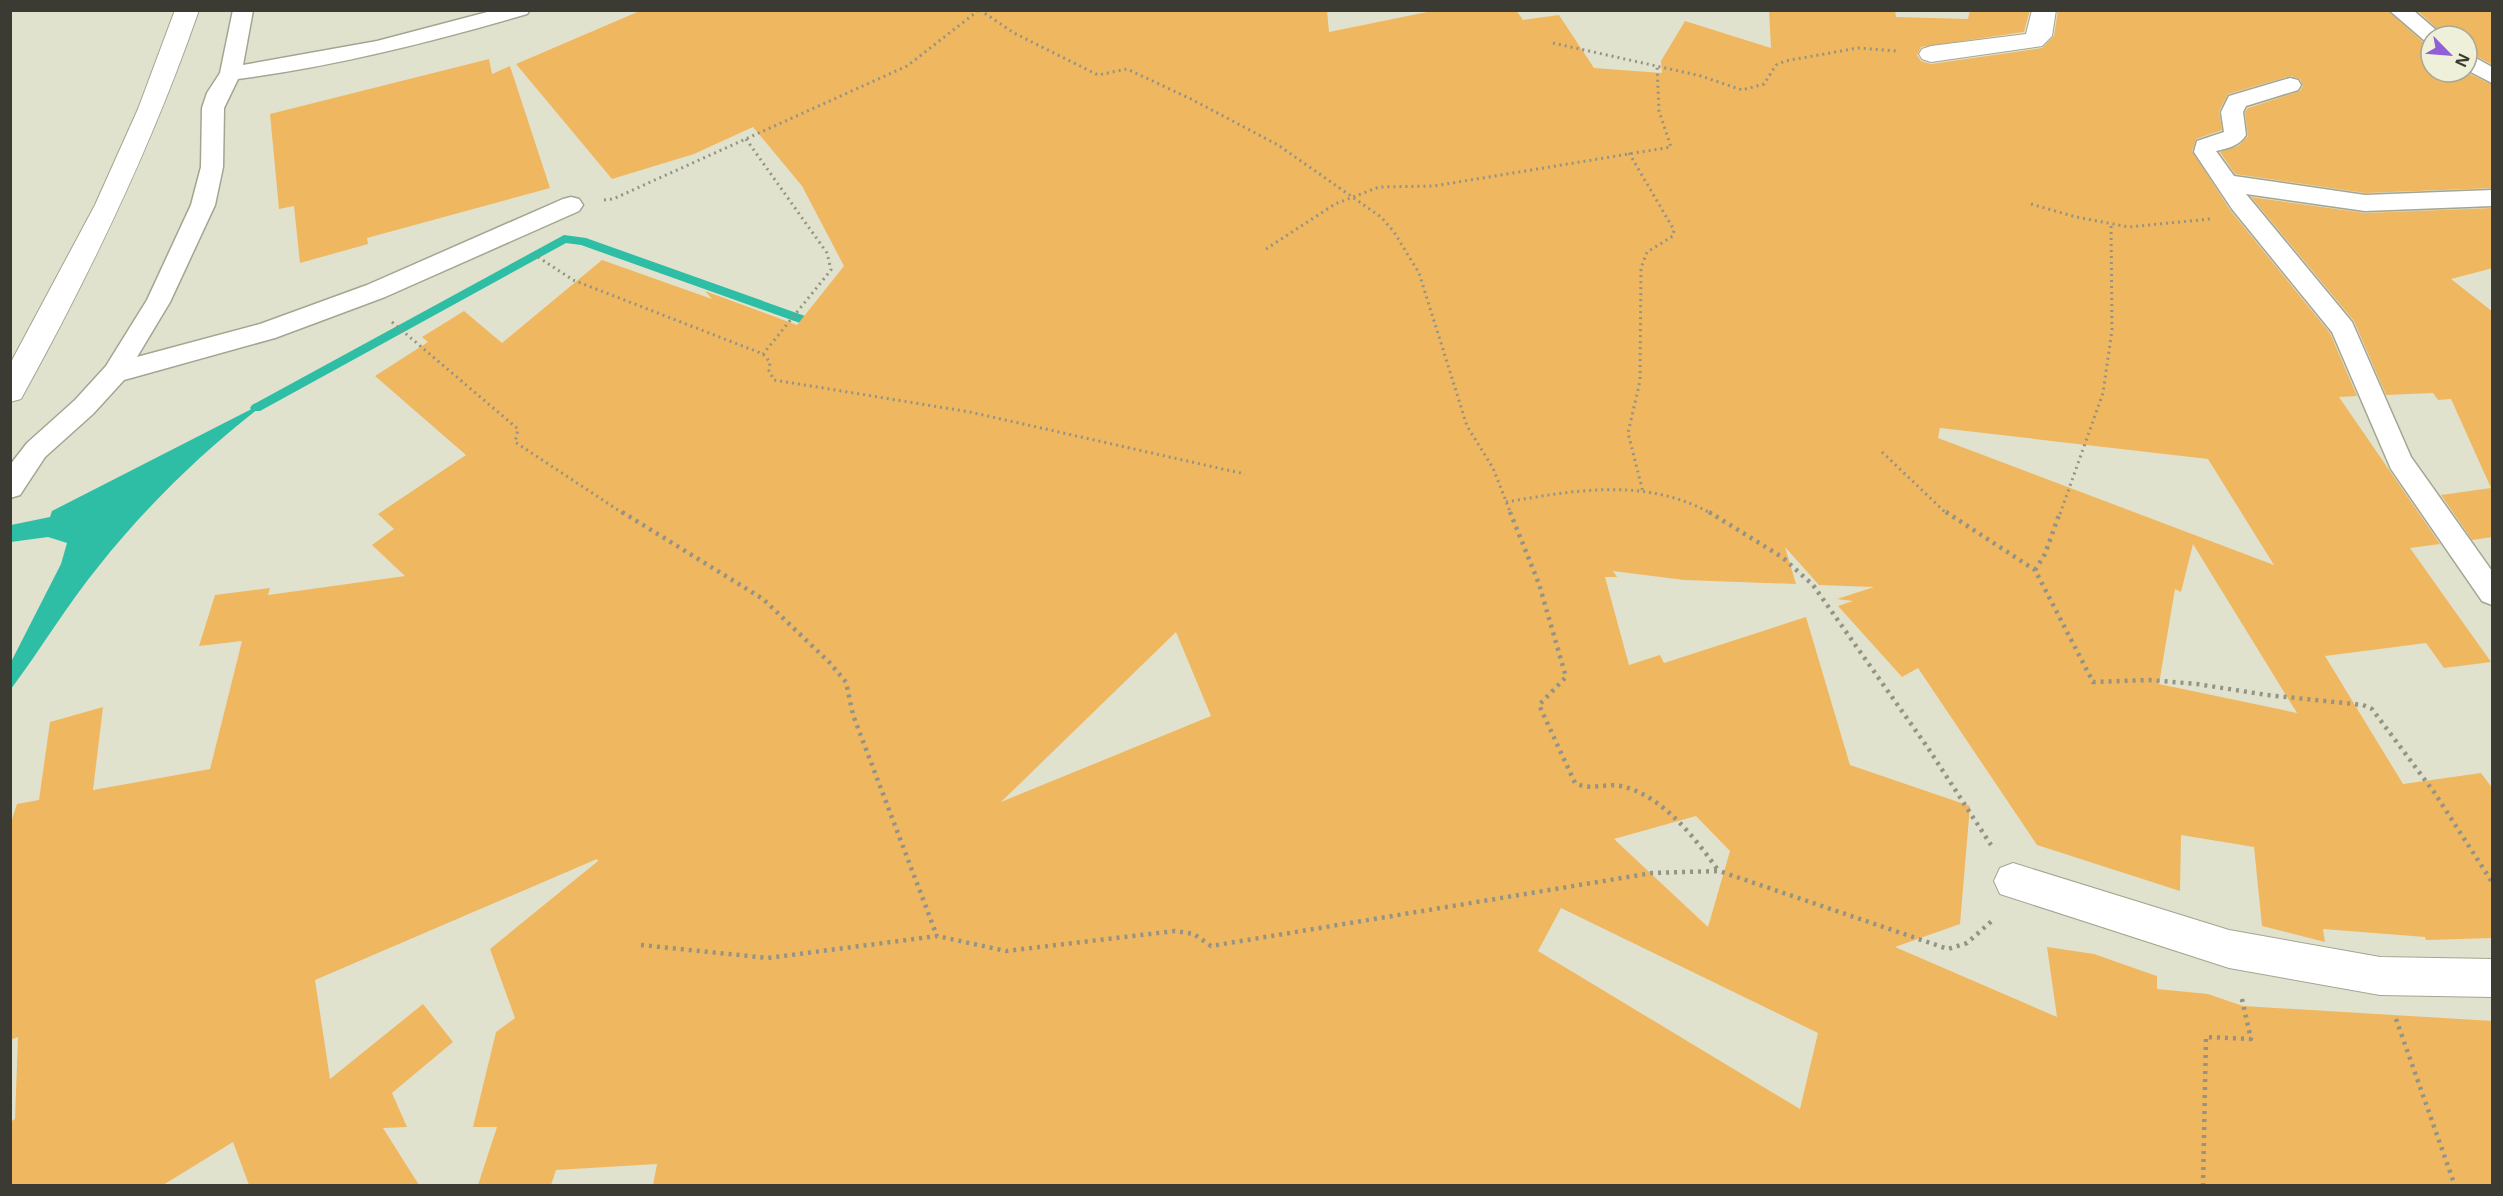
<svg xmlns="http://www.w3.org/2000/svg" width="2503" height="1196" font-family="'Open Sans',sans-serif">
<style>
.water{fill:#2ebea5}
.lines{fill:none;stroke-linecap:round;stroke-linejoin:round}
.stream{fill:#2ebea5;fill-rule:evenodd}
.building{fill:#f0b761;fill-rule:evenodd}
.service-casing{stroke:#a4a591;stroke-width:3}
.minor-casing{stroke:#a4a591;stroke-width:2}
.tertiary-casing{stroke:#a4a591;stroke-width:2}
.path-far1{stroke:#949485;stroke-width:3;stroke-dasharray:2 4;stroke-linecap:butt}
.path{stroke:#949485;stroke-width:4.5;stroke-dasharray:3 5;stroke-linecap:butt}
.service{fill:#fff;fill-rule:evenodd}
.minor{fill:#fff;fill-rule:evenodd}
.tertiary{fill:#fff;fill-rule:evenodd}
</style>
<rect width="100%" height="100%" fill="#e1e2cd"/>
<path class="water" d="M 271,399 C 207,447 148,504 98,567 C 67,605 41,649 11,689 L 12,660 L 61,564 L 67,543 L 48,537 L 11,542 L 11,525 L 50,517 L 52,511 Z"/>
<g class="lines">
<path class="stream" d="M 564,235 L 586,238 L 822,322 L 824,325 L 822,328 L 814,328 L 581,245 L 566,243 L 260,411 L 252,411 L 250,408 L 252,405 Z"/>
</g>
<path class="building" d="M 642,10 L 1327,10 L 1329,32 L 1437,10 L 1516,10 L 1523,20 L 1559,15 L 1594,68 L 1662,73 L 1661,61 L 1685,21 L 1771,48 L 1769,10 L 1895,10 L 1896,17 L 1968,19 L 1970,10 L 2030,10 L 2024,32 L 1921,47 L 1917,55 L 1921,61 L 1931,64 L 2042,48 L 2054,36 L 2058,10 L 2387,10 L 2424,43 L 2431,44 L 2431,72 L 2466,72 L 2493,85 L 2493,188 L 2365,193 L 2235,174 L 2220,152 L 2238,146 L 2248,136 L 2245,112 L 2248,108 L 2300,91 L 2303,86 L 2300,79 L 2291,76 L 2228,94 L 2219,111 L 2222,130 L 2196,139 L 2192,151 L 2230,210 L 2330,333 L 2357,396 L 2339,397 L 2440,544 L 2410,548 L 2491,662 L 2444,668 L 2426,643 L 2325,656 L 2403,784 L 2481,773 L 2493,789 L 2493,938 L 2426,940 L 2425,937 L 2323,929 L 2325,942 L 2262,926 L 2254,847 L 2181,835 L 2180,891 L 2037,845 L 1918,668 L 1902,677 L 1838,606 L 1853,601 L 1837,599 L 1874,587 L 1819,585 L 1785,547 L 1796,584 L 1684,580 L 1613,571 L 1617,577 L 1605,577 L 1629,665 L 1660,655 L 1664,663 L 1806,617 L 1850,765 L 1970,806 L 1960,924 L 1895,947 L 2057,1017 L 2047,947 L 2094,954 L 2151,974 L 2157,976 L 2157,989 L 2208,994 L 2243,1006 L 2493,1021 L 2493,1185 L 653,1185 L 657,1164 L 556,1170 L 551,1185 L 478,1185 L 497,1127 L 473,1127 L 496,1032 L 515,1018 L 490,949 L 598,861 L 597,859 L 315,980 L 330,1079 L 423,1004 L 453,1042 L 392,1093 L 407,1127 L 383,1128 L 419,1185 L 249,1185 L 233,1142 L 163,1185 L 10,1185 L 10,1122 L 15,1119 L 18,1037 L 10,1040 L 10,825 L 17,804 L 39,800 L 50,722 L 103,707 L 93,790 L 210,769 L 242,641 L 199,646 L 215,595 L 270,588 L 268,595 L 405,576 L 372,545 L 394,529 L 378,514 L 466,455 L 375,376 L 428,342 L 422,337 L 464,311 L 502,343 L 602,260 L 712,299 L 705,291 L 797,325 L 844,266 L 802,186 L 753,127 L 694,154 L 612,179 L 516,64 ZM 1940,428 L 2208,459 L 2274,565 L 1938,438 ZM 2193,544 L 2297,713 L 2159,684 L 2175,589 L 2181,592 ZM 1176,632 L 1211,716 L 1001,802 ZM 1696,816 L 1730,851 L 1708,927 L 1614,839 ZM 1561,908 L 1818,1033 L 1800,1109 L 1538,951 Z
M 2417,10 L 2493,10 L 2493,65 L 2467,51 L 2467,36 L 2445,36 Z
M 489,59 L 492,74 L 510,66 L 550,188 L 367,238 L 368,244 L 300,263 L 294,206 L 279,209 L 270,114 Z
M 2251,197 L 2365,213 L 2493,208 L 2493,268 L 2451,279 L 2493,312 L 2493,537 L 2472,540 L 2441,495 L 2491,488 L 2451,399 L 2438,400 L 2433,393 L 2386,395 L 2354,321 Z"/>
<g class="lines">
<defs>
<path id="service" d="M 233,10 L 253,10 L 243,65 L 377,41 L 495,10 L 530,10 L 527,14 C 432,42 336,66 238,79 L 224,108 L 223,167 L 215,205 L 170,302 L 137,357 L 260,324 L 367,285 L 563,199 L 571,197 L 579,199 L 583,205 L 579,211 L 385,297 L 275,338 L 124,380 L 93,414 L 45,457 L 20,495 L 10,498 L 10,465 L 27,443 L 75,400 L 106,366 L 147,300 L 191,205 L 201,167 L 202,108 L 207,93 L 220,73 Z
M 2389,10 L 2413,10 L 2443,36 L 2431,36 L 2431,42 L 2425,41 Z
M 2467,53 L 2492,67 L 2492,83 L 2467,70 Z
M 2290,78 L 2298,80 L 2301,85 L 2298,90 L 2246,106 L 2243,112 L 2246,135 C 2239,146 2229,148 2216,151 L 2234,176 L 2365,195 L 2492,190 L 2492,206 L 2365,211 L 2246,194 L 2352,322 L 2411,457 L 2492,571 L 2492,605 L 2482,601 L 2391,469 L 2332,332 L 2232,209 L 2194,152 L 2197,141 L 2224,132 L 2221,112 L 2229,96 Z"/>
<path id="minor" d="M 2032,10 L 2056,10 L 2052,36 L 2042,46 L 1931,62 L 1922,59 L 1919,54 L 1922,49 L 1931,46 L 2026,34 Z
M 2013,863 L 2229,930 L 2380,957 L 2492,959 L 2492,997 L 2380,995 L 2229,968 L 2000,894 L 1994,881 L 2000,868 Z"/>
<path id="tertiary" d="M 175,10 L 199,10 C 152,146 90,274 21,399 L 10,402 L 10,364 L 95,205 L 138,109 Z"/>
</defs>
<use href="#service" class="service-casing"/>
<use href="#minor" class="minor-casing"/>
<use href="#tertiary" class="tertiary-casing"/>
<path class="path-far1" d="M 980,10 L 1014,33 L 1098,75 L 1127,69 L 1191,99 L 1278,145 L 1381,217 L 1394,232 L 1419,273 L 1467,426 L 1493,468 L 1511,514
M 1553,43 L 1701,76 L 1742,90 L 1764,84 L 1776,65 L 1785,61 L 1858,48 L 1897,51
M 746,139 L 827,253 L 831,270 L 763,354
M 1629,153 L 1674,230 L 1673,236 L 1647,252 L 1641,268 L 1640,381 L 1628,433 L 1643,492
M 604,200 L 613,199 L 907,66 L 979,10
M 2031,204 L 2076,217 L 2129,227 L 2210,219
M 1266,249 L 1335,204 L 1379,187 L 1434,186 L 1671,147 L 1659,111 L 1657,65
M 538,257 L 573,280 L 763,354 L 770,362 L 769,371 L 774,380 L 970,412 L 1245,474
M 392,322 L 518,429 L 515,442 L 624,514
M 1882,452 L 1947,514
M 1506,502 C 1576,490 1647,477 1712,514
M 2060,514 L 2103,393 L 2112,330 L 2111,224"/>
<path class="path" d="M 622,512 L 763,599 L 829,662 L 846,682 L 853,715 L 937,936
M 1510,512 L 1539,584 L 1566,677 L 1539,705 L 1575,783 C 1591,791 1605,783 1621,786 C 1662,795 1695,838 1718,870
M 1709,512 L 1782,557 L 1813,585 L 1928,748 L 1991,845
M 1946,512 L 2035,570 L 2093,682 L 2149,680 L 2197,684 L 2267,695 L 2363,705 L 2372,709 L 2434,792 L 2492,882
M 2035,570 L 2045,554 L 2060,512
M 641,945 L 768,958 L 937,936 L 1006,951 L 1175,931 L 1194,934 L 1211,946 L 1652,873 L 1719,871 L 1948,949 L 1967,943 L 1994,919
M 2396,1019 L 2455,1186
M 2203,1186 L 2206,1037 L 2251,1039 L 2241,995"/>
<use href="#service" class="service"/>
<use href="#minor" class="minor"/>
<use href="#tertiary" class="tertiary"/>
</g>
<rect width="2503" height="1196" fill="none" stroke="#3b3b33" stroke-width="24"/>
<g transform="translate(2449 54) rotate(115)"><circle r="28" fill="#eef0da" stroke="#a6a897" stroke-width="1.5"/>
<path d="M0-4.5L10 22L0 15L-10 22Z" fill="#905ed7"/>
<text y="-9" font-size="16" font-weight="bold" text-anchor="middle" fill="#3b3b33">N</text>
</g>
</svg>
